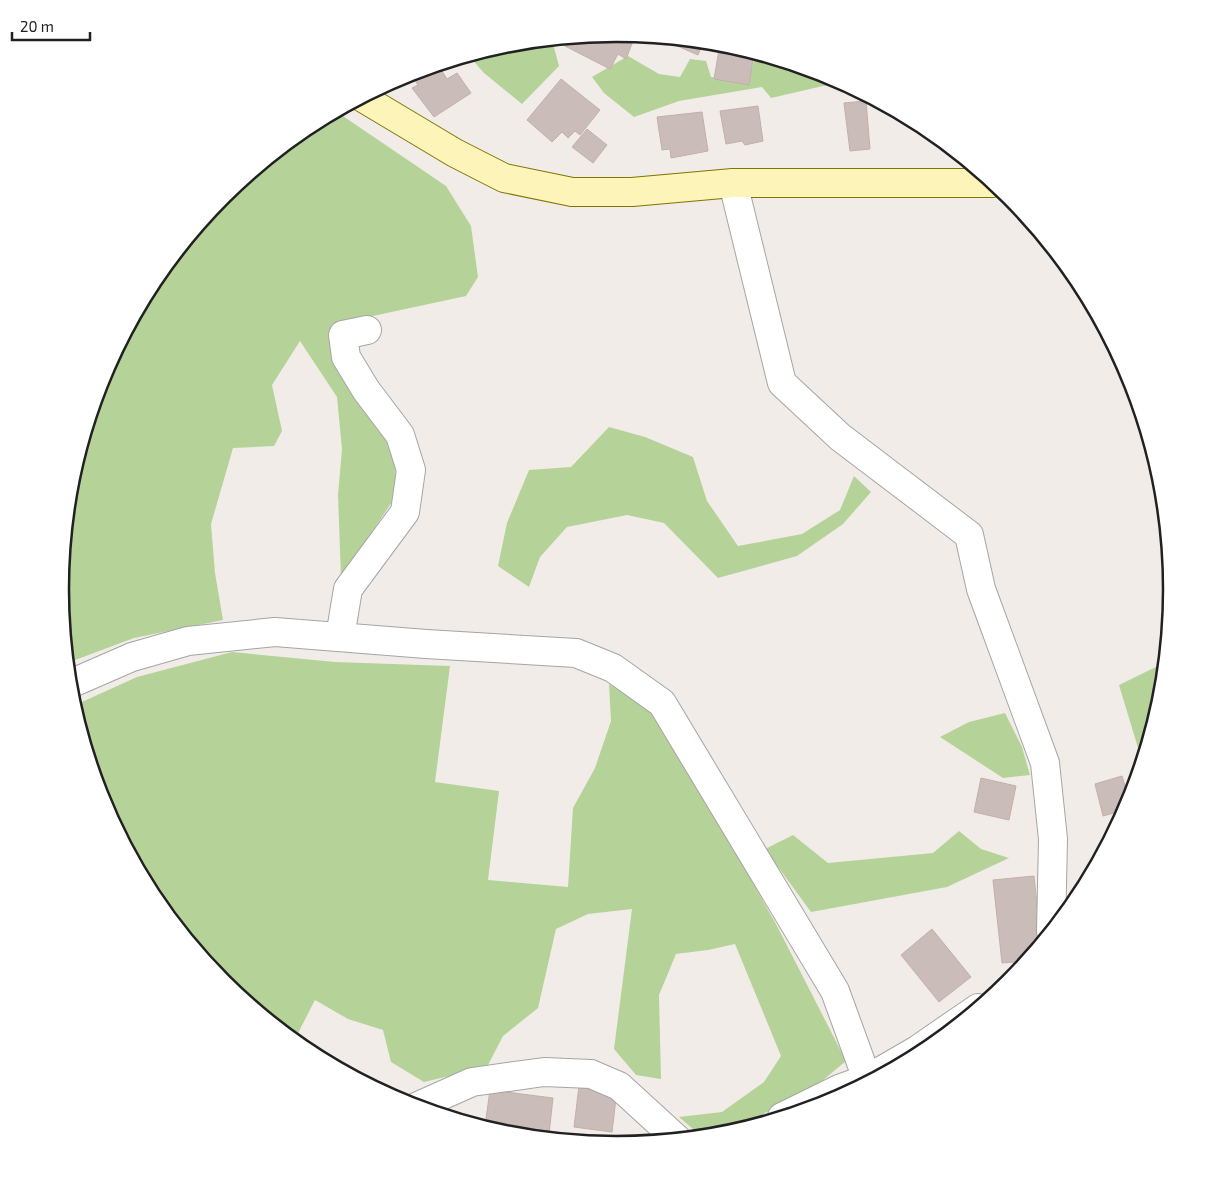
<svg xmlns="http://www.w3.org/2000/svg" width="1232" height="1179" font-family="'Exo 2',sans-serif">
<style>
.forest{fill:#b5d399}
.building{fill:#cabdb9;stroke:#c4afa8}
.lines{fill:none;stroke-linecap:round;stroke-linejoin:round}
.street-casing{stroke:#a5a5a5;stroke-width:30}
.secondary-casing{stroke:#7f7500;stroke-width:30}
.street{stroke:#fff;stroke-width:28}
.secondary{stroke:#fdf4b9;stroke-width:28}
.rim{fill:none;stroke:#212121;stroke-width:2.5}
</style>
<rect width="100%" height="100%" fill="#f1ece7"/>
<path class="forest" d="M 552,40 L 559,66 L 522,104 L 484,73 L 469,56 L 508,44 Z
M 756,54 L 829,76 L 844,84 L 823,86 L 771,98 L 762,87 L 679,101 L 634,117 L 604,93 L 592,77 L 628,56 L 659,74 L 680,77 L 690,59 L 706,61 L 711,77 L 748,81 Z
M 337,112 L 446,186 L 471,226 L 478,277 L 466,296 L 331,325 L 337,353 L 395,449 L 396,496 L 341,578 L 338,495 L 342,449 L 337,397 L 300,341 L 272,385 L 282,431 L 274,446 L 233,448 L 211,524 L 215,573 L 223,620 L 134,638 L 67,663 L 60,589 L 71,481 L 103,377 L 154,281 L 223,196 L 307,127 Z
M 609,427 L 645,437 L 693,457 L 707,501 L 738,546 L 802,534 L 840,510 L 854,476 L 871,492 L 843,524 L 797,556 L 718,578 L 664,523 L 627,515 L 567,527 L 540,557 L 529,587 L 498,566 L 507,523 L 529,470 L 571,467 Z
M 232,652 L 335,662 L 450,666 L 435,782 L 499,791 L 488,880 L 568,887 L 573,808 L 595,768 L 611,721 L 609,684 L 652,710 L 705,798 L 776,924 L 846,1061 L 817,1085 L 743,1125 L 700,1135 L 679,1117 L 722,1112 L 764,1082 L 781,1056 L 735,944 L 708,950 L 676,954 L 659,995 L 661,1079 L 636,1075 L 614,1049 L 632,909 L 588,914 L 556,929 L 538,1008 L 503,1036 L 487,1067 L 424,1082 L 391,1062 L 383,1030 L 348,1019 L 315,1000 L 294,1041 L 223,982 L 154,898 L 102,802 L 73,706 L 137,677 Z
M 1164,663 L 1161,698 L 1142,761 L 1119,685 Z
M 1005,713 L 1022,747 L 1030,775 L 1003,778 L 940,737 L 969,722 Z
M 959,831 L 981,849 L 1009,858 L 947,887 L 811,912 L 765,849 L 793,835 L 828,863 L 933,853 Z"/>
<path class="building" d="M 616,34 L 635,36 L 626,59 L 618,54 L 610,69 L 565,46 L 569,38 Z
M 659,38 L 703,42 L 698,55 Z
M 720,44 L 754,53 L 749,85 L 714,79 Z
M 438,65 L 447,79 L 457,73 L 471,93 L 434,117 L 412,88 L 418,85 L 411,74 Z
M 561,79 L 600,110 L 580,135 L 575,131 L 568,138 L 562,132 L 552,142 L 527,120 Z
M 866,101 L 870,149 L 850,151 L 844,103 Z
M 758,106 L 763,141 L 745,145 L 742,141 L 726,144 L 720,111 Z
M 702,112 L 708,151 L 671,158 L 670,149 L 662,150 L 657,117 Z
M 587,129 L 607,145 L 593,163 L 572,147 Z
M 1122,776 L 1126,789 L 1134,786 L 1129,802 L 1125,810 L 1103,816 L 1095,784 Z
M 981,778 L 1016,786 L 1009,820 L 974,812 Z
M 1034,876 L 1041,943 L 1027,961 L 1002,963 L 993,880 Z
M 932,929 L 971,977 L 939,1002 L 901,955 Z
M 579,1086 L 617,1090 L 612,1132 L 574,1127 Z
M 490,1090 L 553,1098 L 549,1134 L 485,1126 Z"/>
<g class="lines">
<defs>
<path id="street" d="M 733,183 L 782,383 L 840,437 L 969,535 L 981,589 L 1045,763 L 1053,839 L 1051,931
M 340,637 L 348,589 L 405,512 L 411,470 L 400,435 L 366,390 L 346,357 L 343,335 L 367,330
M 70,684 L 132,657 L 188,641 L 275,632 L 426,644 L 576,653 L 613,668 L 662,703 L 835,991 L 867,1079
M 416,1107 L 472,1082 L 544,1072 L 591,1074 L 619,1086 L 677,1139
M 782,1117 L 839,1089 L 867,1079 L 917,1050 L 978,1008"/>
<path id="secondary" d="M 363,98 L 455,153 L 504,178 L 572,192 L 632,192 L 733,183 L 993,183"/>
</defs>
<use href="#street" class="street-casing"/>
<use href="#secondary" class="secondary-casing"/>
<use href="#street" class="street"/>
<use href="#secondary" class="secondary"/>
</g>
<path d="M0 0H1232V1179H0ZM69 589a547 547 0 1 1 1094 0a547 547 0 1 1-1094 0Z" fill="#fff" fill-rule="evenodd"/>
<path class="rim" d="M69 589a547 547 0 1 1 1094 0a547 547 0 1 1-1094 0Z"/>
<path d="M12 32v8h78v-8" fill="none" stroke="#212121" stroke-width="2.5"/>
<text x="20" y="32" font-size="15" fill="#212121" stroke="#ffffff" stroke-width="4" paint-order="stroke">20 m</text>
</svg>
